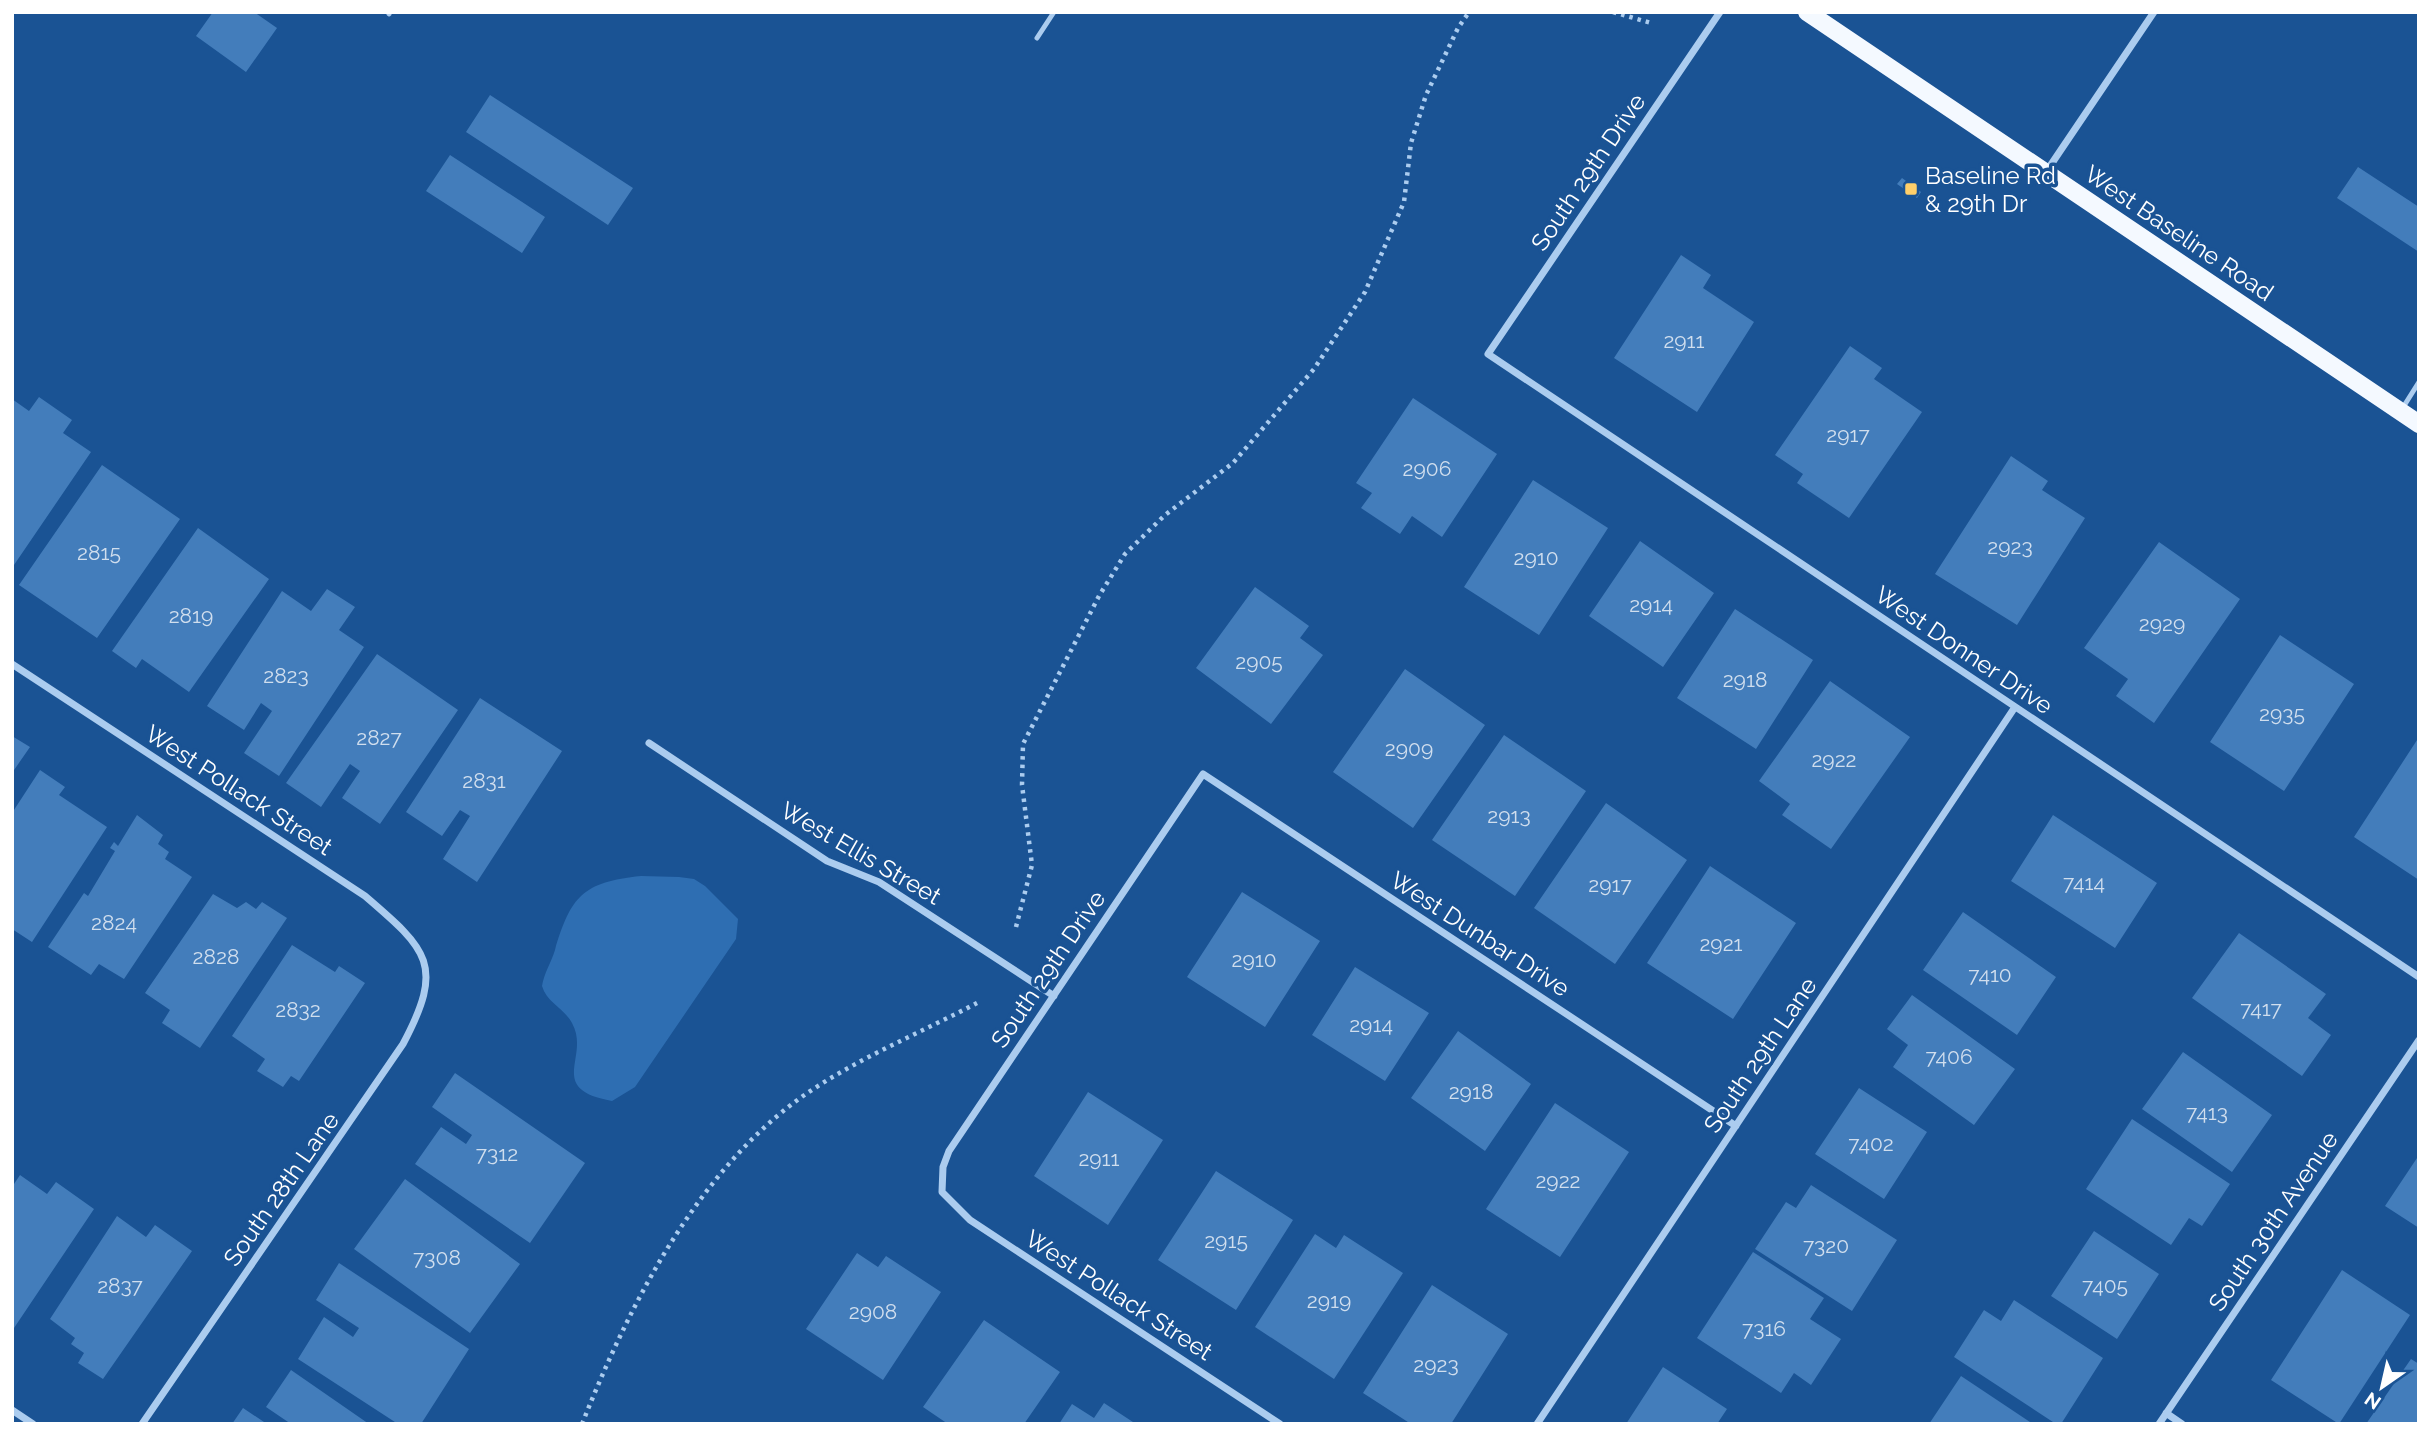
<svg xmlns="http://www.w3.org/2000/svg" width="2431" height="1436" font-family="Raleway,sans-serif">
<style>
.green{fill:#2e6eb2}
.building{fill:#437dbb}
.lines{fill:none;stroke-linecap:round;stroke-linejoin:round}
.path{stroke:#abccef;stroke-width:4.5;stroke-dasharray:3.5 5;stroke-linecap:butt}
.lane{stroke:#abccef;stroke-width:5}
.street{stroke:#abccef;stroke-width:7}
.primary{stroke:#f4f9ff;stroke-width:18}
.poi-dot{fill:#ffcf6a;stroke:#1a5394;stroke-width:2.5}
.labels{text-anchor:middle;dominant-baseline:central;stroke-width:7;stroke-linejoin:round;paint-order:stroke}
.number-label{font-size:21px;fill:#d0deee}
.street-label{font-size:24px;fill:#fff;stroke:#1a5394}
.poi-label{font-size:24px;fill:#fff;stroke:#1a5394;text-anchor:start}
</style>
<rect width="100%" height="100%" fill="#1a5394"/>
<path class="green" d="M 641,876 L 679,877 L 694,879 L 705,886 L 738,919 L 736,939 L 635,1087 L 612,1101 C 545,1089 591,1057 572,1023 C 564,1008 547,1003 542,986 C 544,973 551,963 555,950 C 571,896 583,882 641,876 Z"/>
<path class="building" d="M 213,12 L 254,12 L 277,28 L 246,72 L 196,36 Z
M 490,95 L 633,188 L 608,225 L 466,132 Z
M 450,155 L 545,217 L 522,253 L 426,191 Z
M 2358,167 L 2419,207 L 2419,252 L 2337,198 Z
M 1902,178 L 1921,192 L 1917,198 L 1897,184 Z
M 1681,255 L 1711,275 L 1703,288 L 1754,322 L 1697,412 L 1614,358 Z
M 1850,346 L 1882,368 L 1874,379 L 1922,412 L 1849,518 L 1797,483 L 1803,474 L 1775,455 Z
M 39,397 L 72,420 L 63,433 L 91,452 L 14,565 L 12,399 L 29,411 Z
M 1413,398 L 1497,454 L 1442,537 L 1412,516 L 1400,534 L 1361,508 L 1372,493 L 1356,483 Z
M 2011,456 L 2048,481 L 2042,490 L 2085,518 L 2017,625 L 1935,574 Z
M 102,465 L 180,519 L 97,638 L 19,585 Z
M 1533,480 L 1608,528 L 1539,635 L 1464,587 Z
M 198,528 L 269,579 L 189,692 L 142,659 L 136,668 L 112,651 Z
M 1640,541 L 1714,593 L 1663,667 L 1589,616 Z
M 2159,542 L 2240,599 L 2154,723 L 2116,696 L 2128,679 L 2084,648 Z
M 1255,587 L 1309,626 L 1300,638 L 1323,655 L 1271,724 L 1196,668 Z
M 327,589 L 355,607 L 339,630 L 364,647 L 279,776 L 244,753 L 272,711 L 261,703 L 244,730 L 207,706 L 282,591 L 311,611 Z
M 1735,609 L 1813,660 L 1756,749 L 1677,698 Z
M 2280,635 L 2354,684 L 2284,791 L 2210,742 Z
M 377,654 L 458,710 L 380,824 L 342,798 L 360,771 L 350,764 L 321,807 L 286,783 Z
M 1405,669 L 1485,725 L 1413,828 L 1333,772 Z
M 1830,681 L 1910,737 L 1831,849 L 1782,815 L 1790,804 L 1759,781 Z
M 480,698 L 562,751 L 477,882 L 443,859 L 470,816 L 460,810 L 442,836 L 406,812 Z
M 1504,735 L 1586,791 L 1515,896 L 1432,840 Z
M 12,736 L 30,747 L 12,773 Z
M 2419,737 L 2419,880 L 2354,837 Z
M 40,770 L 65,787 L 59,795 L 107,827 L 32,942 L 12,929 L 12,813 Z
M 1606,803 L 1687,860 L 1615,964 L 1534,908 Z
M 137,815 L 163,835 L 158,844 L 169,852 L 165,859 L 192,877 L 124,979 L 99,964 L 91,975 L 48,947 L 84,893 L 88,896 L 115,851 L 110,848 L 114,842 L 118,846 Z
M 2053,815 L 2157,883 L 2115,948 L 2011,881 Z
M 1710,866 L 1796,923 L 1733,1019 L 1647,963 Z
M 1242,892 L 1320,941 L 1265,1027 L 1187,977 Z
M 213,894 L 237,908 L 246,902 L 256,909 L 262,902 L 287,918 L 200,1048 L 162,1023 L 170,1010 L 145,993 Z
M 1963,912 L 2056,977 L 2017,1035 L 1923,970 Z
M 2239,933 L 2326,994 L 2308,1018 L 2331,1035 L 2302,1076 L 2192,998 Z
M 292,945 L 335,972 L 339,966 L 365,983 L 299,1081 L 291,1076 L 283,1087 L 257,1071 L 265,1059 L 232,1036 Z
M 1355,967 L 1429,1013 L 1385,1081 L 1312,1035 Z
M 1912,995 L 2015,1069 L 1974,1125 L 1893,1067 L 1908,1045 L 1887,1029 Z
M 1458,1031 L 1531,1084 L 1485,1151 L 1411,1098 Z
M 2183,1052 L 2272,1115 L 2232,1172 L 2142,1109 Z
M 455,1073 L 585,1163 L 530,1243 L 415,1164 L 441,1127 L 466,1144 L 472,1135 L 432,1107 Z
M 1859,1088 L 1927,1132 L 1884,1199 L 1815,1154 Z
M 1088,1092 L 1163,1140 L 1108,1225 L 1034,1176 Z
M 1555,1103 L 1629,1152 L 1560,1257 L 1486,1209 Z
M 2132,1119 L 2230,1184 L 2202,1226 L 2189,1218 L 2171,1245 L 2086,1189 Z
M 2419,1155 L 2419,1228 L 2385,1206 Z
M 1216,1171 L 1293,1220 L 1236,1310 L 1158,1260 Z
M 20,1175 L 47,1194 L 56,1182 L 94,1209 L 12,1331 L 12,1187 Z
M 405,1179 L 520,1264 L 470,1333 L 354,1249 Z
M 1811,1185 L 1897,1240 L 1852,1311 L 1755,1249 L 1786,1202 L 1796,1208 Z
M 117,1216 L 146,1237 L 155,1225 L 192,1251 L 103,1379 L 78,1363 L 84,1353 L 71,1344 L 75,1338 L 50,1319 Z
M 2094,1231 L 2159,1274 L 2117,1339 L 2051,1296 Z
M 1315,1234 L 1336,1248 L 1344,1235 L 1403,1273 L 1334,1379 L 1255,1327 Z
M 1753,1252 L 1824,1298 L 1810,1319 L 1841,1339 L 1811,1385 L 1794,1373 L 1781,1393 L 1697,1338 Z
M 857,1253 L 878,1267 L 886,1256 L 941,1292 L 883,1380 L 806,1329 Z
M 339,1263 L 469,1349 L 421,1424 L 398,1424 L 298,1359 L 324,1317 L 353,1337 L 359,1328 L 316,1300 Z
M 2342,1270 L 2410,1315 L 2339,1424 L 2271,1380 Z
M 1432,1285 L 1508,1334 L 1451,1424 L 1411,1424 L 1363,1393 Z
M 2014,1300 L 2103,1358 L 2061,1424 L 2056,1424 L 1954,1357 L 1984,1310 L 2001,1321 Z
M 984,1320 L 1060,1372 L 1024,1424 L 948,1424 L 923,1407 Z
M 2411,1359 L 2419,1364 L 2419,1424 L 2366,1424 Z
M 1663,1367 L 1727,1409 L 1717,1424 L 1626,1424 Z
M 291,1370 L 369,1424 L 291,1424 L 266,1407 Z
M 1961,1376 L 2033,1424 L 1929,1424 Z
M 1104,1403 L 1136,1424 L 1059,1424 L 1072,1404 L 1094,1418 Z
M 243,1408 L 267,1424 L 232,1424 Z"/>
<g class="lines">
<path class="path" d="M 1613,12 L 1651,23
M 1016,927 L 1032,865 L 1022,785 L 1023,744 L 1099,596 L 1125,554 L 1165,515 L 1233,463 L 1314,369 L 1365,292 L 1404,202 L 1411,143 L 1426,95 L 1458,28 L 1469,12
M 582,1424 C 629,1306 696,1172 803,1096 C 856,1059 920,1033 977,1003"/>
<path class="lane" d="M 388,12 L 389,14
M 1037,38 L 1054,12
M 2402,409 L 2419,382"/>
<path class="street" d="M 1720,12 L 1488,354 L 2419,977
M 2046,172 L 2154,12
M 12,664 L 365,896 C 428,950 445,965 403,1044 L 142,1424
M 649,743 L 827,861 L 879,882 L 1054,996
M 12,1410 L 33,1424
M 2166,1413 L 2182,1424
M 1280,1424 L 970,1220 L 942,1192 L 943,1167 L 949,1151 L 1203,774 L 1736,1126
M 1537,1424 L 2015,707
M 2159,1424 L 2419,1040"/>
<path class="primary" d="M 1807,12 L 2419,424"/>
</g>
<rect class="poi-dot" x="1904" y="182" width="14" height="14" rx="3.5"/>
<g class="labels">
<g class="number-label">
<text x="1684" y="340">2911</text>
<text x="1848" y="434">2917</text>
<text x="1427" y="468">2906</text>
<text x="2010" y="546">2923</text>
<text x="99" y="552">2815</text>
<text x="1536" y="557">2910</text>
<text x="1651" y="604">2914</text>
<text x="191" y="615">2819</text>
<text x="2162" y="623">2929</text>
<text x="1259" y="661">2905</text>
<text x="286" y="675">2823</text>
<text x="1745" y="679">2918</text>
<text x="2282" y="713">2935</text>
<text x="379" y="737">2827</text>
<text x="1409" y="748">2909</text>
<text x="1834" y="759">2922</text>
<text x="484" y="780">2831</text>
<text x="1509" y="815">2913</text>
<text x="2084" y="882">7414</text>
<text x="1610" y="884">2917</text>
<text x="114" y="922">2824</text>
<text x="1721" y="943">2921</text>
<text x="216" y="956">2828</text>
<text x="1254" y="959">2910</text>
<text x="1990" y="974">7410</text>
<text x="2261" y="1008">7417</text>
<text x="298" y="1009">2832</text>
<text x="1371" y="1024">2914</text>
<text x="1949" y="1056">7406</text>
<text x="1471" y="1091">2918</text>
<text x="2207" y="1112">7413</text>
<text x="1871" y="1143">7402</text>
<text x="497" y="1153">7312</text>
<text x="1099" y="1158">2911</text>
<text x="1558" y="1180">2922</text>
<text x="1226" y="1240">2915</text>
<text x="1826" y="1245">7320</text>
<text x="437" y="1257">7308</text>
<text x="120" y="1285">2837</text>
<text x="2105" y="1285">7405</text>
<text x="1329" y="1300">2919</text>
<text x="873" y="1311">2908</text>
<text x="1764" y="1328">7316</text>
<text x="1436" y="1364">2923</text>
</g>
<g class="street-label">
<text transform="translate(1588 172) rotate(-56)">South 29th Drive</text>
<text transform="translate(2179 233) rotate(34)">West Baseline Road</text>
<text transform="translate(1964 650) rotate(34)">West Donner Drive</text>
<text transform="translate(239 790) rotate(33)">West Pollack Street</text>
<text transform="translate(861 853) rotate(30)">West Ellis Street</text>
<text transform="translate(1480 934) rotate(33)">West Dunbar Drive</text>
<text transform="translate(1048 969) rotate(-56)">South 29th Drive</text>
<text transform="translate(1760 1055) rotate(-56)">South 29th Lane</text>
<text transform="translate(281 1189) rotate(-55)">South 28th Lane</text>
<text transform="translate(2273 1221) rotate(-56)">South 30th Avenue</text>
<text transform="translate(1119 1295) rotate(33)">West Pollack Street</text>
</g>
<g class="poi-label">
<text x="1925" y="175">Baseline Rd<tspan x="1925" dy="28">&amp; 29th Dr</tspan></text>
</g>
</g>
<rect width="2431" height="1436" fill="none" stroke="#ffffff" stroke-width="28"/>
<g transform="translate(2382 1387) rotate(214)" stroke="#1a5394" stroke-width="5" paint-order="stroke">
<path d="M0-5L12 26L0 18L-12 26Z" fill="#ffffff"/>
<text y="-10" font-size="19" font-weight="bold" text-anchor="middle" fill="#ffffff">N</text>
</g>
</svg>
